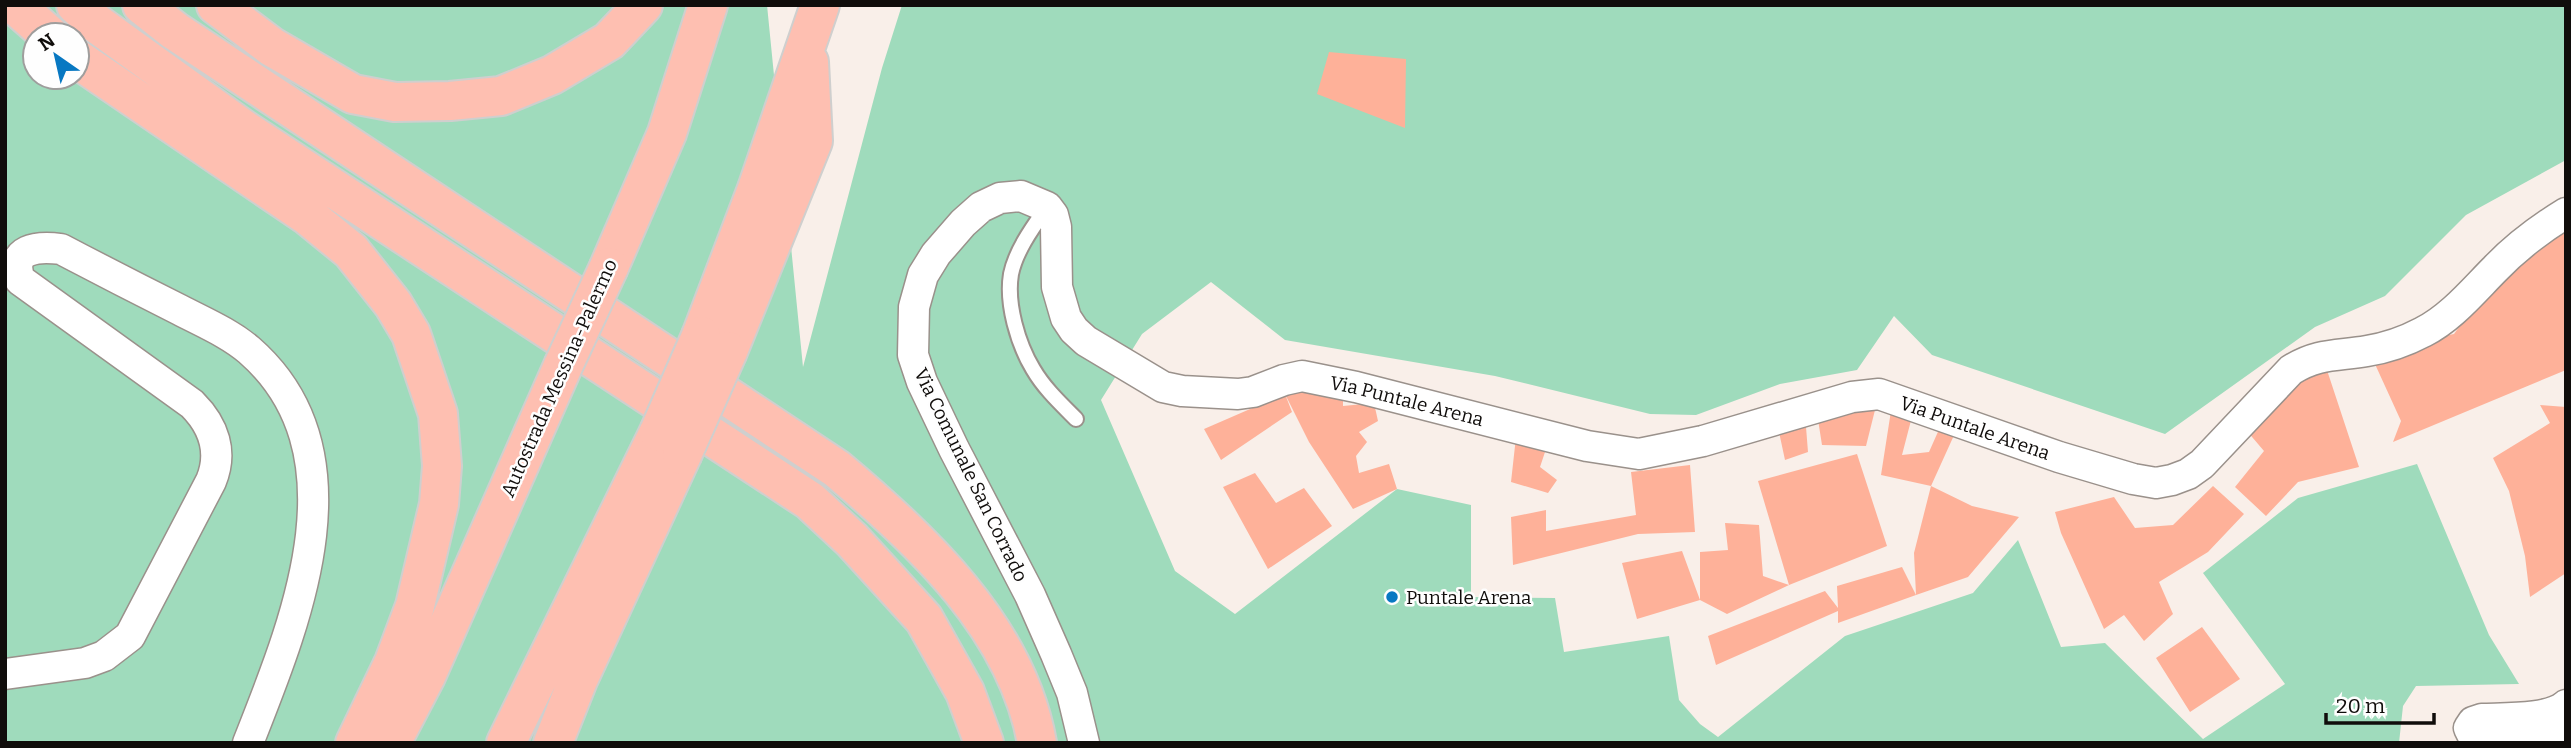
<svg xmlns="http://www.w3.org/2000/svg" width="2571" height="748" font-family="Bitter,serif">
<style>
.green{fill:#9fdbbc;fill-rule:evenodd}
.building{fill:#feb199}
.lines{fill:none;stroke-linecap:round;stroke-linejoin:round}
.lane-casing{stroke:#9a918b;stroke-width:18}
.street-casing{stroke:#9a918b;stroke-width:33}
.highway-casing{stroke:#cfcfce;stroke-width:42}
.lane{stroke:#fff;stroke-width:14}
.street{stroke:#fff;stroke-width:30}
.highway{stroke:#febfb1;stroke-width:38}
.highway-bridge-casing{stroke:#cfcfce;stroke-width:42;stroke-linecap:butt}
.highway-bridge{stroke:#febfb1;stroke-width:38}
.poi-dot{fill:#0878c2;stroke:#fefefe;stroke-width:2.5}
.labels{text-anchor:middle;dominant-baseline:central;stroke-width:5;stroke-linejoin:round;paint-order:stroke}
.street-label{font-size:19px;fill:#100d0b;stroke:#fefefe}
.poi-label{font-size:19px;fill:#100d0b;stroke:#fefefe;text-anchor:start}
</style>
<rect width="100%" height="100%" fill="#f9efe9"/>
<path class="green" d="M 5,5 L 767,5 L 803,367 L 882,68 L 902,5 L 2566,5 L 2566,160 L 2466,215 L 2385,296 L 2315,327 L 2165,434 L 1932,355 L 1894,316 L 1857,370 L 1780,384 L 1696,415 L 1650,414 L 1495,376 L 1285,340 L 1211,282 L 1142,334 L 1101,400 L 1175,571 L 1235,614 L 1397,489 L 1471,505 L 1471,597 L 1555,598 L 1564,652 L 1669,636 L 1679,700 L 1700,724 L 1718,737 L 1845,636 L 1973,593 L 2018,540 L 2061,647 L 2105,643 L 2203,739 L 2285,684 L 2203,573 L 2298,498 L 2417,464 L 2489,635 L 2519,684 L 2416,686 L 2403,706 L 2399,743 L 5,743 ZM 35,35 L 77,35 L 77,77 L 35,77 Z"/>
<path class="building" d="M 1329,52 L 1406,59 L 1405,128 L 1317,94 Z
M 2566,226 L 2566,370 L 2393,442 L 2401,421 L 2369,351 L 2454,334 L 2518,246 Z
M 2322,355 L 2359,467 L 2298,482 L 2266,516 L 2235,487 L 2264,451 L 2241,424 Z
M 1343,384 L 1343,406 L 1374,403 L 1378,421 L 1359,432 L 1367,442 L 1356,456 L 1359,473 L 1389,464 L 1397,489 L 1353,509 L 1309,442 L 1285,394 Z
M 1285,394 L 1292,412 L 1221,460 L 1204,429 Z
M 1879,394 L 1866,446 L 1822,445 L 1816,407 Z
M 1893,398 L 1915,405 L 1902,455 L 1929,452 L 1945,416 L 1960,422 L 1931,486 L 1881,475 Z
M 2540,405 L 2566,407 L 2566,573 L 2530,597 L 2525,556 L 2509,491 L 2493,458 L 2550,423 Z
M 1806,427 L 1808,452 L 1785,460 L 1779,432 Z
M 1517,428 L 1550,437 L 1540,467 L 1557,480 L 1548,493 L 1511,482 Z
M 1857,454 L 1887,546 L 1789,585 L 1758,481 Z
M 1690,465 L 1695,532 L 1638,534 L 1513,565 L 1511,517 L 1546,510 L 1546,531 L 1636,515 L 1631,472 Z
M 1255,473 L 1276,503 L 1304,488 L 1332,526 L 1268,569 L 1223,487 Z
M 1931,486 L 1972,506 L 2019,517 L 1968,577 L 1916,595 L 1914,553 Z
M 2213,486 L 2244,514 L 2208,552 L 2159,582 L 2173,614 L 2144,641 L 2124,615 L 2104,629 L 2061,533 L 2055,512 L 2114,497 L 2135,528 L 2173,525 Z
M 1725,523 L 1759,525 L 1763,576 L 1789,585 L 1727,614 L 1700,600 L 1637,619 L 1622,563 L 1682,551 L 1700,600 L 1700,552 L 1728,550 Z
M 1902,567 L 1916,595 L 1838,623 L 1838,611 L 1716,665 L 1708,636 L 1825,591 L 1838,608 L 1837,586 Z
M 2202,627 L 2240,679 L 2190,712 L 2156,658 Z"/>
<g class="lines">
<defs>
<path id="lane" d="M 1047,207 C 1033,227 1016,250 1011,274 C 1006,304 1018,344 1033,369 C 1044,388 1060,403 1076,419"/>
<g id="street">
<path d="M 5,674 L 85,663 L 104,656 L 130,636 L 211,481 C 223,452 214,426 192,404 L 20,280 C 8,248 38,246 61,249 C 101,270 140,290 180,310 C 203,322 229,333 249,350 C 367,453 295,624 248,743"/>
<path d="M 2566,705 C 2549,720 2505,718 2482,719 L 2473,722 L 2469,728 L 2472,734 L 2479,739 L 2566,732"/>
<path id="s1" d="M 1084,743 L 1072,693 L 1056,654 L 1030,595 L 954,449 L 922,382 L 913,355 L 914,307 L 923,275 L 936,254 L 963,223 L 981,207 L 1000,198 L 1021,196 L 1047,207 L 1053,215 L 1056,227 L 1057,287 L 1066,318 L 1074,330 L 1086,341 L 1163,387 L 1182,391 L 1238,394 L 1253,392 L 1284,380 L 1302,376 L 1356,387 L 1587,446 L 1639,454 L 1703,441 L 1852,397 L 1879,394 L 2059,457 L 2133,479 L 2156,483 L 2172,480 L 2188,474 L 2202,464 L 2291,370 C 2318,353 2337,356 2367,351 C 2386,348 2406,341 2423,332 C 2451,318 2473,291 2495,269 C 2516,247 2540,229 2566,213"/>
</g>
<path id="highway" d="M 15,5 L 49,35
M 76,5 L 97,24 L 243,129 L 810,501 L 852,540 L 924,619 L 965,692 L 984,743
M 142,5 L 175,31 L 837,469 C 922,540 1017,629 1037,743
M 216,5 L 272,47 L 353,94 L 395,102 L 450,101 L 501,96 L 552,75 L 609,41 L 643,5
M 77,59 L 308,216 L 351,251 L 393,304 L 411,334 L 438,414 L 442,466 L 439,504 L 415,606 L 394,662 L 355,743
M 609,267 L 667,133 L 708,5
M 701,336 L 757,189 L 820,5
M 728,351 L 813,141 L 809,62
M 391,743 L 426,676 L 563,366
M 506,743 L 659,432
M 553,743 L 578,680 L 682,455"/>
</defs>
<use href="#lane" class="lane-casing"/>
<use href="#street" class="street-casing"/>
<use href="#highway" class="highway-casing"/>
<use href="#lane" class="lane"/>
<use href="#street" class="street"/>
<use href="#highway" class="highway"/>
<defs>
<path id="highway-bridge" d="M 563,366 L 609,267
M 659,432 L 701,336
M 682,455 L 728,351"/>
</defs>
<use href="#highway-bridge" class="highway-bridge-casing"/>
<use href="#highway-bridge" class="highway-bridge"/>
</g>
<circle class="poi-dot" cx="1392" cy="597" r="7"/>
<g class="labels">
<g class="street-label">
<text transform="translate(559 378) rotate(-66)">Autostrada Messina-Palermo</text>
<text stroke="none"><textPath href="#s1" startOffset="1152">Via Puntale Arena</textPath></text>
<text stroke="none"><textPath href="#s1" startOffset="1740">Via Puntale Arena</textPath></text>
<text transform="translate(971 475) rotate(64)">Via Comunale San Corrado</text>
</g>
<g class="poi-label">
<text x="1406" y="597">Puntale Arena</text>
</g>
</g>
<rect width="2571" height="748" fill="none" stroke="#100d0b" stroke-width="14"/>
<g transform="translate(56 56) rotate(326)"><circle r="33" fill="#fefefe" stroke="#9f9e9d" stroke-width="2"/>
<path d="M0-5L12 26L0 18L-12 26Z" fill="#0878c2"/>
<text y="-10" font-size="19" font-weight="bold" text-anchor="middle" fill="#100d0b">N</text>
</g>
<path d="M2326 713v10h108v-10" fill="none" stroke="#100d0b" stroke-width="3.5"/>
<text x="2336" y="713" font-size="21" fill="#100d0b" stroke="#fefefe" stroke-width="5" paint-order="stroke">20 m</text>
</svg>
